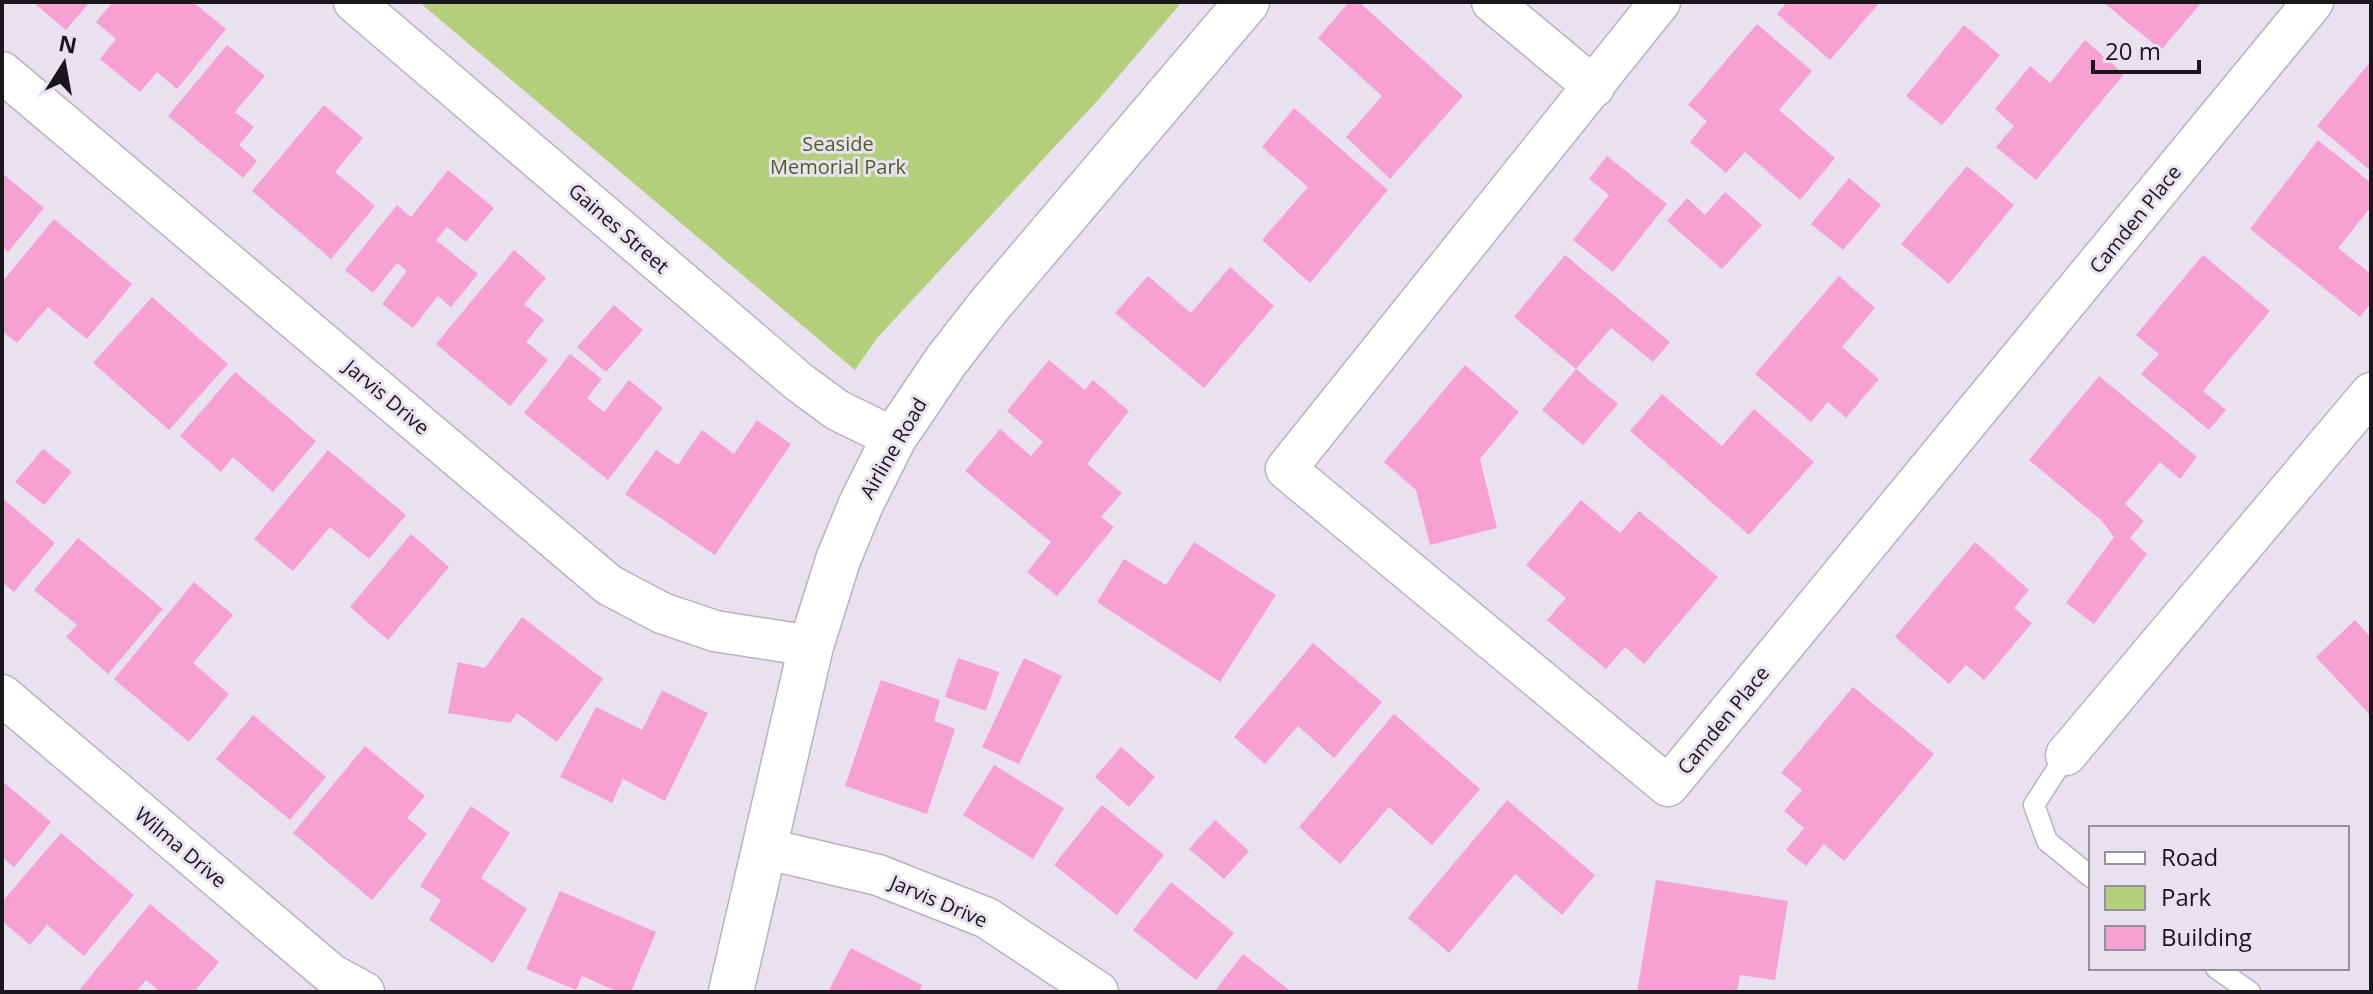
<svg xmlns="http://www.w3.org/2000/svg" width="2373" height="994" font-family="'Open Sans',sans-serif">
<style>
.green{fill:#b4cf7b}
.building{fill:#f7a0d3}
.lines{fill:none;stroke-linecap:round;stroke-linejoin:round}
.lane-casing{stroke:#bab2bf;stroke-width:23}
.street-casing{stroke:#bab2bf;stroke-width:43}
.secondary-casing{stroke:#bab2bf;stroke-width:47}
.lane{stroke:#fff;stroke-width:20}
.street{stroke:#fff;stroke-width:40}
.secondary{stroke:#fff;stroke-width:44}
.labels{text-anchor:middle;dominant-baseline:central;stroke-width:6;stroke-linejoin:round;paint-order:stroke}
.park-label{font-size:20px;fill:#4e6021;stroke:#e9e1ef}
.street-label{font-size:20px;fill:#1a171c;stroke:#e9e1ef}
</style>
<rect width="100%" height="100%" fill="#e9e1ef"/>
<path class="green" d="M 419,2 L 1182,2 L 1099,99 L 877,338 L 855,370 Z"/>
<path class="building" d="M 33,2 L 90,2 L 66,30 Z
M 113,2 L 193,2 L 226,29 L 177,89 L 157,72 L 140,92 L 100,59 L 116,39 L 96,22 Z
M 1349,2 L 1359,2 L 1463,96 L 1390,179 L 1346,137 L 1382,96 L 1318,38 Z
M 1787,2 L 1880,2 L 1830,60 L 1777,14 Z
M 2103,2 L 2202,2 L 2161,50 Z
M 1757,24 L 1812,71 L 1779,110 L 1835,158 L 1800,200 L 1745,152 L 1726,173 L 1690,142 L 1707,121 L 1688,105 Z
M 1964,25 L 2000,55 L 1942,125 L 1906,96 Z
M 2085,40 L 2124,74 L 2036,180 L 1996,147 L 2014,126 L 1995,109 L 2030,66 L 2050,83 Z
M 227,45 L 265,76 L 235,112 L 254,127 L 239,145 L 257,161 L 243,178 L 168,116 Z
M 2371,61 L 2371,171 L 2317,126 Z
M 324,105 L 363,138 L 335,172 L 375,206 L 331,259 L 252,191 Z
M 1294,108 L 1388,190 L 1310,283 L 1262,240 L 1308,187 L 1262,147 Z
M 2318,140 L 2371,183 L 2371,207 L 2338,248 L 2371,274 L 2371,303 L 2360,317 L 2250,229 Z
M 1607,156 L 1667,204 L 1613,272 L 1573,240 L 1609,195 L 1589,179 Z
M 1967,166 L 2014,205 L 1949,284 L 1901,244 Z
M 448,170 L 494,208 L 466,242 L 447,227 L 436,240 L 478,274 L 451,307 L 438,296 L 413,328 L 382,304 L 407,271 L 397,263 L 373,293 L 345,270 L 397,205 L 411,217 Z
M 2,173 L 44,208 L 8,252 L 2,247 Z
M 1849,178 L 1881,205 L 1843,250 L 1811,224 Z
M 1725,192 L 1762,225 L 1722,269 L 1667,221 L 1687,198 L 1705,215 Z
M 54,219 L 132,284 L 87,339 L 48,307 L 17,343 L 2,331 L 2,282 Z
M 514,250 L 546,278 L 524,304 L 544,320 L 526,342 L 548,360 L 510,406 L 436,344 Z
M 1565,255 L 1670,342 L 1653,362 L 1611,328 L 1576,369 L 1514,317 Z
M 2203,255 L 2270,311 L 2203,391 L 2226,410 L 2209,430 L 2141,374 L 2159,354 L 2136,335 Z
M 1230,267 L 1274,306 L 1204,388 L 1115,313 L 1148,276 L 1191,313 Z
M 1839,276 L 1875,308 L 1842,347 L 1879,379 L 1846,418 L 1828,402 L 1811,422 L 1755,374 Z
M 152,297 L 228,364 L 169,430 L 93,363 Z
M 614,305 L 643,330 L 606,372 L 577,347 Z
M 570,354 L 602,379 L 587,398 L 604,412 L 629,380 L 663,408 L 608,480 L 524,413 Z
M 1049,360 L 1085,390 L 1093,380 L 1129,411 L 1087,464 L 1122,493 L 1101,517 L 1114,527 L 1057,596 L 1027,572 L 1051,542 L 965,471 L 1000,429 L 1031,456 L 1043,442 L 1007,411 Z
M 1465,365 L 1519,412 L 1480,459 L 1497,528 L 1430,545 L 1416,490 L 1384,462 Z
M 1576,369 L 1618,404 L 1583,445 L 1542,410 Z
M 235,372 L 316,441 L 273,492 L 233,457 L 221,472 L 180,436 Z
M 2099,376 L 2197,457 L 2180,479 L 2160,462 L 2125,504 L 2144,521 L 2130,538 L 2147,554 L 2094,624 L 2066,603 L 2114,537 L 2102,521 L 2029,460 Z
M 1662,394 L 1722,446 L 1754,409 L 1814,462 L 1749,535 L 1630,431 Z
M 757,420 L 791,444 L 715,555 L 625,494 L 656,450 L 678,465 L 702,430 L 734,454 Z
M 43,449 L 72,472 L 44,505 L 15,482 Z
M 328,450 L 406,515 L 369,559 L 330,527 L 293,571 L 254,539 Z
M 2,498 L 55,543 L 14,592 L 2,582 Z
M 1581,500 L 1620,533 L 1639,511 L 1718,577 L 1644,664 L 1625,647 L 1606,669 L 1547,620 L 1566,598 L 1526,565 Z
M 411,534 L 449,567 L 388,640 L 350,607 Z
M 78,538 L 163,609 L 108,674 L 66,637 L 77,625 L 34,590 Z
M 1194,542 L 1276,595 L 1220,682 L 1097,602 L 1124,559 L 1166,585 Z
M 1975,542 L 2029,590 L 2014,608 L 2032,623 L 1984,680 L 1966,665 L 1949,684 L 1895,637 Z
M 194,582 L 233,615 L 193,663 L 229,694 L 189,742 L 114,679 Z
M 522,617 L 603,679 L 557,742 L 517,713 L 510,723 L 448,713 L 458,662 L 485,668 Z
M 2355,620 L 2371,638 L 2371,716 L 2316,657 Z
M 1313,643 L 1382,702 L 1334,758 L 1298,726 L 1265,764 L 1234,737 Z
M 958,658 L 999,672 L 986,711 L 945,697 Z
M 1024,658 L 1062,676 L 1019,764 L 982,747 Z
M 881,680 L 940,700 L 934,721 L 955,729 L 927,814 L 845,786 Z
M 1853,687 L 1934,754 L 1844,861 L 1824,844 L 1806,866 L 1786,850 L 1804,828 L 1784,811 L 1802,790 L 1781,773 Z
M 662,690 L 708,713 L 665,801 L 623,779 L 612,803 L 560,777 L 596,707 L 642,730 Z
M 1394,714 L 1480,789 L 1432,845 L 1389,807 L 1340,864 L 1299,827 Z
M 253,715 L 326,777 L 290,820 L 216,759 Z
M 365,746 L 425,796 L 407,818 L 427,834 L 372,900 L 293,833 Z
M 1121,747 L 1155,777 L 1129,807 L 1095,777 Z
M 994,765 L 1064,808 L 1033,859 L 963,815 Z
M 2,781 L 51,822 L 14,867 L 2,857 Z
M 1507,800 L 1595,875 L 1562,915 L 1515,874 L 1449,953 L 1408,918 Z
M 1102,805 L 1164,855 L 1117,915 L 1054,865 Z
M 471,806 L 510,833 L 481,878 L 527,909 L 493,963 L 429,920 L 441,900 L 420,886 Z
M 1215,820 L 1249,851 L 1224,879 L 1189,849 Z
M 61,833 L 134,895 L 84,956 L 47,925 L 30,945 L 2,921 L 2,902 Z
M 1656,880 L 1788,901 L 1775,980 L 1740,975 L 1737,992 L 1637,992 Z
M 1171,882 L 1234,933 L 1196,980 L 1133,930 Z
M 560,891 L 656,932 L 631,992 L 618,992 L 582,976 L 576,990 L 526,969 Z
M 150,904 L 219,962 L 194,992 L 160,992 L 146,980 L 136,992 L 83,992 L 80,989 Z
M 851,948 L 922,985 L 919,992 L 828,992 Z
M 1243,954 L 1292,992 L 1214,992 Z"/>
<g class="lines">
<defs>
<path id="lane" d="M 2066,755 L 2034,805 L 2047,841 L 2091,877
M 2216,968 L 2250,992"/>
<path id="street" d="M 354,2 L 799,382 L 837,410 L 894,438
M 1492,2 L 1594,87
M 1660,2 L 1286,469 L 1668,786 L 2313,2
M 2,72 L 609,585 L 662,613 L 715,631 L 811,646
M 2,695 L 331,974 L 364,992
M 2066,755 L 2371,393
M 763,848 L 878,875 L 987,918 L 1098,992"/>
<path id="secondary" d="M 731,992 L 811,646 L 838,560 L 861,504 L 894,438 L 946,361 L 988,307 L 1247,2"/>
</defs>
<use href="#lane" class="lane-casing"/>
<use href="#street" class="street-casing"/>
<use href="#secondary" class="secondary-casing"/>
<use href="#lane" class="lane"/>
<use href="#street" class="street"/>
<use href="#secondary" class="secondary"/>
</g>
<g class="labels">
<g class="park-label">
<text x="838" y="143">Seaside<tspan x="838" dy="23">Memorial Park</tspan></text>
</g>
<g class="street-label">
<text transform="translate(2135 219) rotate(-51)">Camden Place</text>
<text transform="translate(619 228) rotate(41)">Gaines Street</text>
<text transform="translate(387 397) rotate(40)">Jarvis Drive</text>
<text transform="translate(893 448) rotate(-60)">Airline Road</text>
<text transform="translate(1723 720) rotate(-51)">Camden Place</text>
<text transform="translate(181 847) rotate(40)">Wilma Drive</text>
<text transform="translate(939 901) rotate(23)">Jarvis Drive</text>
</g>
</g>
<rect width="2373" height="994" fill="none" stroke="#1a171c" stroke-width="8"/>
<rect x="2089" y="826" width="260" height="144" fill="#e9e1ef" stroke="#96909b" stroke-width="2"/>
<rect x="2105" y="852" width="40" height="12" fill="#ffffff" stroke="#96909b" stroke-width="2"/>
<text x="2161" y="866" font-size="24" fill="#1a171c">Road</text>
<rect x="2105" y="886" width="40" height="24" fill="#b4cf7b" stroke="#96909b" stroke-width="2"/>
<text x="2161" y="906" font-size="24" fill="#1a171c">Park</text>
<rect x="2105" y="926" width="40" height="24" fill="#f7a0d3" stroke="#96909b" stroke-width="2"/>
<text x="2161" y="946" font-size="24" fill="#1a171c">Building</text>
<g transform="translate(64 64) rotate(11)" stroke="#e9e1ef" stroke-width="6" paint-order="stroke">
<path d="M0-6L14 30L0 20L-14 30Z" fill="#1a171c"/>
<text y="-12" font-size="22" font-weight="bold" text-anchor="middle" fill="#1a171c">N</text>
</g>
<path d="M2093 60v12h106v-12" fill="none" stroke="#1a171c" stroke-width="4"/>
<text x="2105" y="60" font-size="24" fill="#1a171c" stroke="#e9e1ef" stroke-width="6" paint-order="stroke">20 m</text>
</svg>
